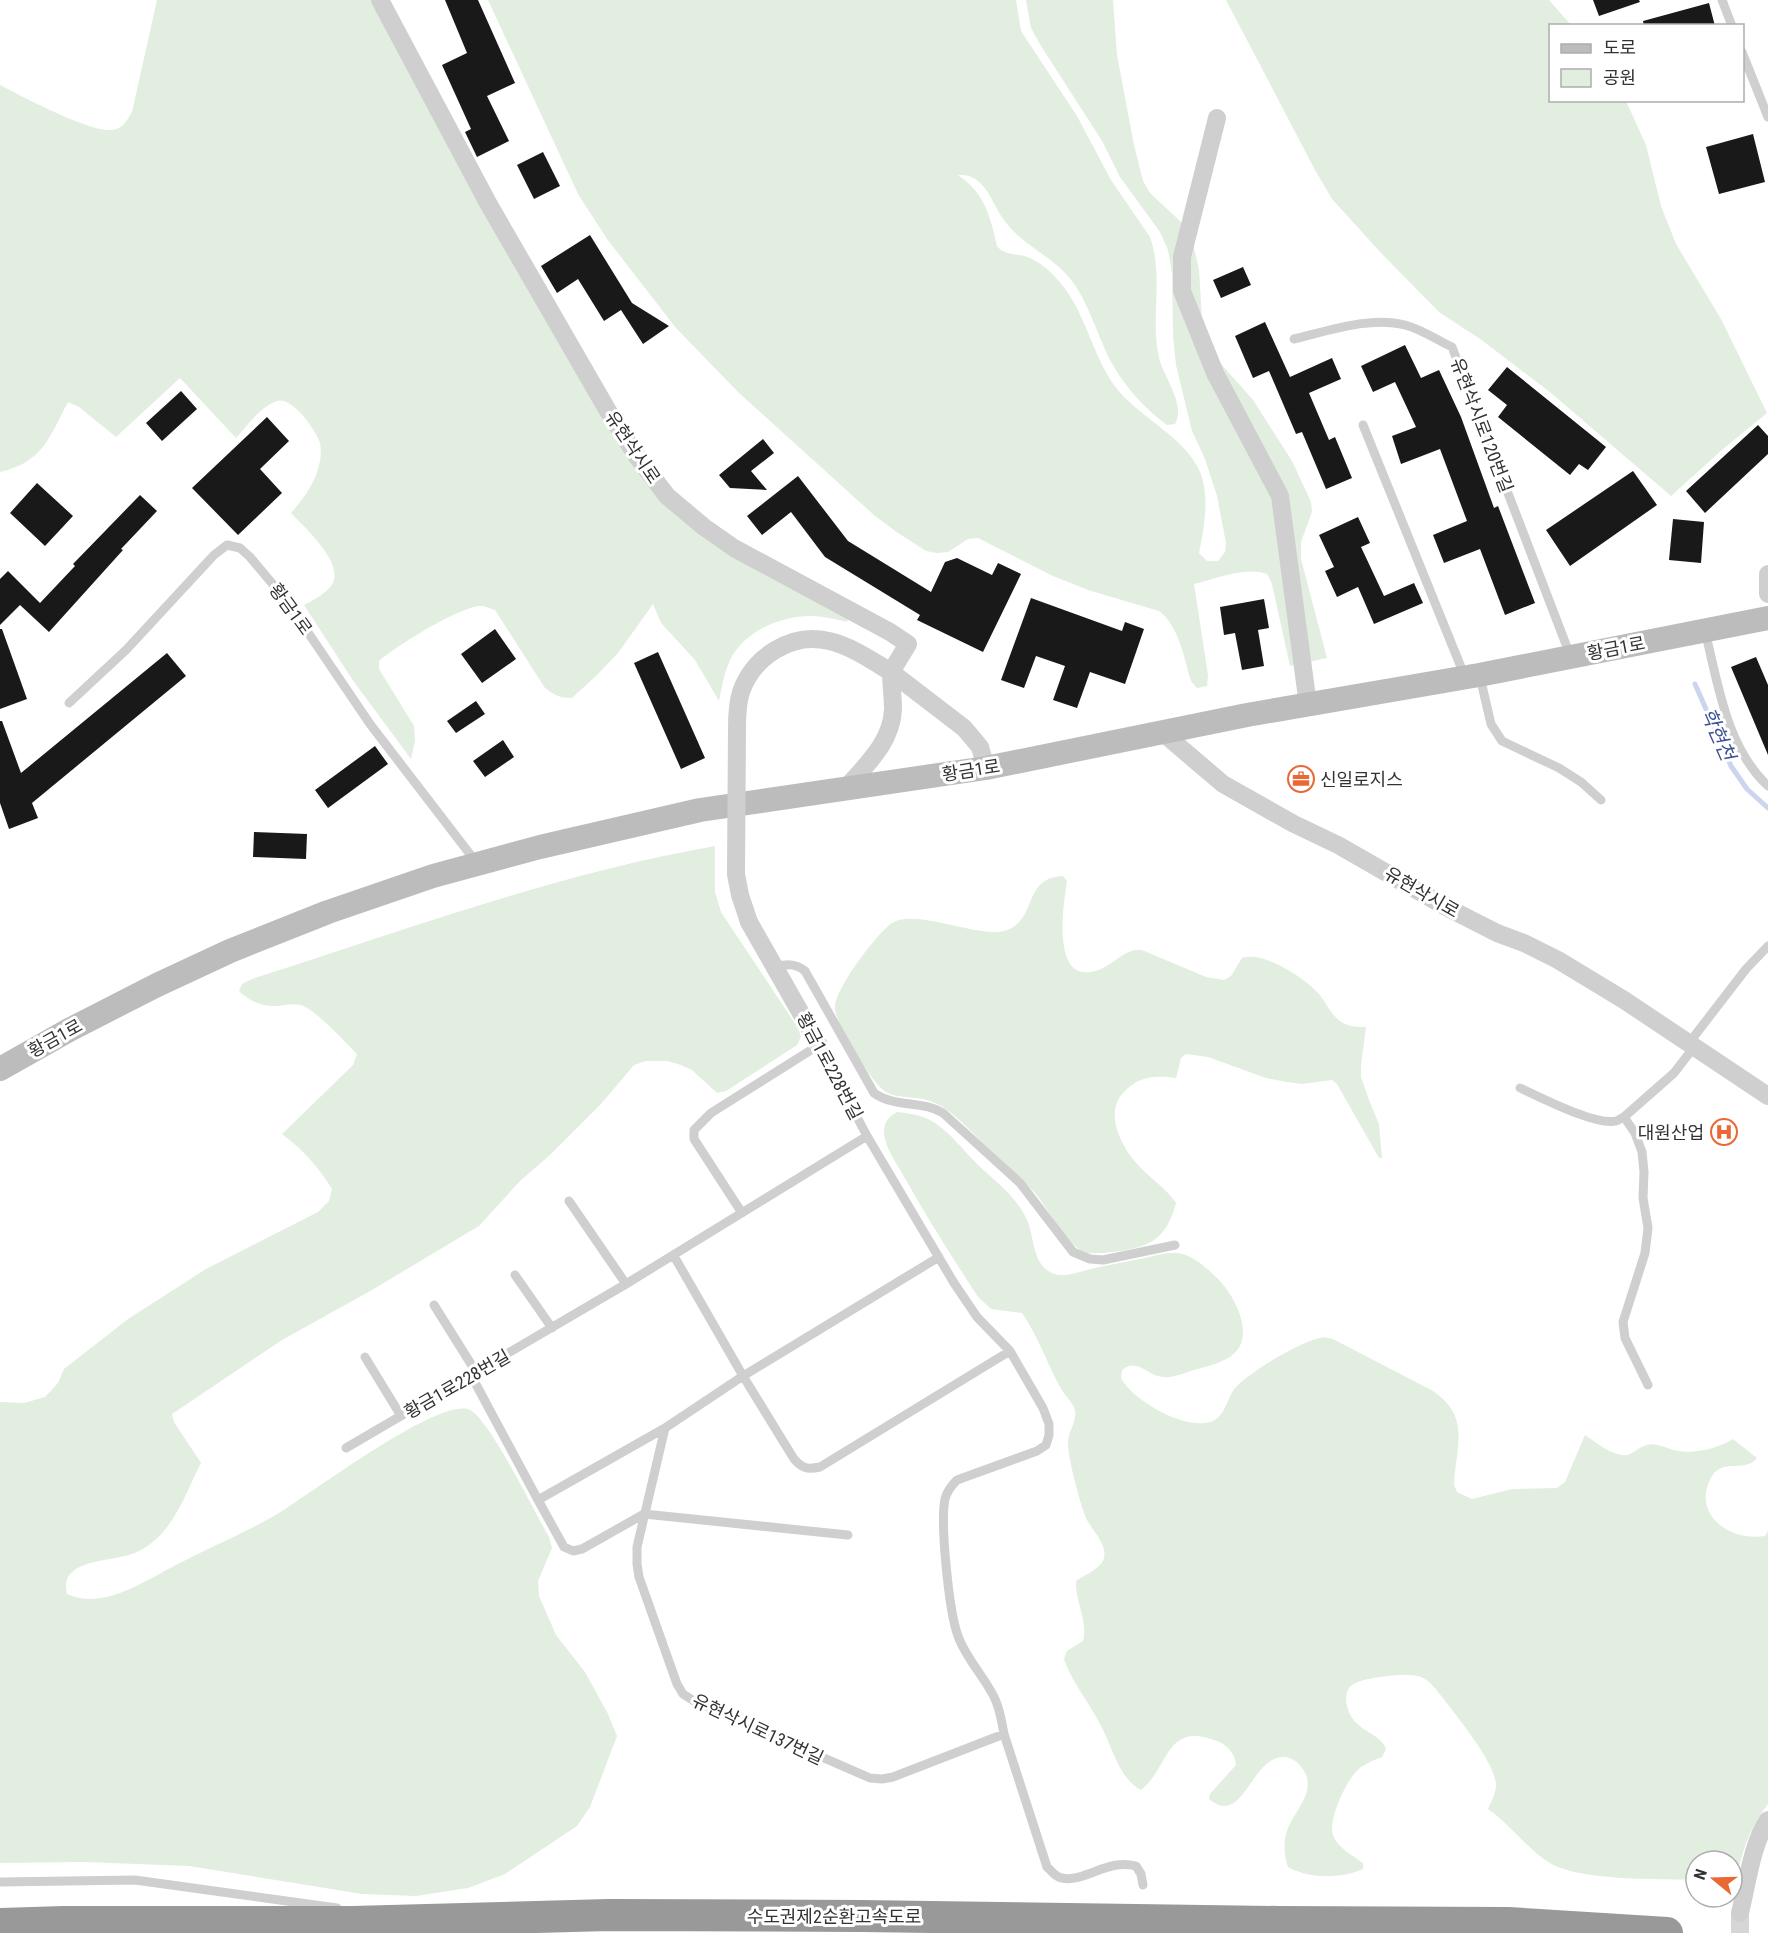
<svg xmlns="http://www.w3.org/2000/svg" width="1768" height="1933" font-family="'Roboto Condensed','Noto Sans KR',sans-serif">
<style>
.green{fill:#e2eee0}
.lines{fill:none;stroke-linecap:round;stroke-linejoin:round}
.stream{stroke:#ccd5ee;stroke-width:5}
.building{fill:#191919}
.street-tunnel{stroke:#d6d6d6;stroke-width:18;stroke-dasharray:18 9;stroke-linecap:butt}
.lane{stroke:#cfcfcf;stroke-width:9}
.street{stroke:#cfcfcf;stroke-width:18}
.secondary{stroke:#bcbcbc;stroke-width:24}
.highway{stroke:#999;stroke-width:32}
.street-bridge{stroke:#cfcfcf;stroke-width:18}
.labels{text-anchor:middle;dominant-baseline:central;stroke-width:6;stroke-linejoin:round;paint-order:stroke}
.street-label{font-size:18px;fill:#323232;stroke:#fff}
.poi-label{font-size:18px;fill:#323232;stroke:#fff;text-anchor:start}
.water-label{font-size:20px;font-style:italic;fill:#3d5397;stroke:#fff}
</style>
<rect width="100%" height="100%" fill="#fff"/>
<path class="green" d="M 157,0 L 371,0 L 486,216 L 644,478 L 849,616 L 847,622 C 835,619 823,616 811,616 C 779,616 744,632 730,660 C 724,673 722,687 719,701 L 695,660 L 661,623 L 653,604 L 618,653 L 597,675 L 572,698 C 560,698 554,695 545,688 L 495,610 C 491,609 486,606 482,606 C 461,605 395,647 379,661 L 379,669 L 414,726 L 415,741 L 411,759 L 354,682 L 304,605 C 312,601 325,594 331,586 C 347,565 305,528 291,513 C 304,498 316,482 320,461 C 321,457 321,448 320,443 C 316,430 292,396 277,401 C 261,406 247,426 236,438 L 180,378 L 116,437 L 79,407 L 68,402 C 49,438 43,462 0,472 L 0,85 C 21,96 91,133 112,130 C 123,129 127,120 132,112 Z
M 488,0 L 1016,0 L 1021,31 L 1077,116 L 1111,180 L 1150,237 C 1164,277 1150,318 1159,358 C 1164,378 1186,404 1175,424 L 1167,425 C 1144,408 1124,386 1110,360 C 1098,336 1090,308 1075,285 C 1055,256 1023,247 1004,220 C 991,202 985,173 958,175 C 985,193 990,216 997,246 C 1004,256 1019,253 1030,258 C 1040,263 1048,269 1055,277 C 1085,307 1090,351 1114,385 C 1137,417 1185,436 1200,472 C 1210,497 1204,528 1199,553 L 1207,561 L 1218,561 L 1225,552 L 1226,543 L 1217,496 L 1205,459 L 1192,431 L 1176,365 L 1173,336 L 1172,273 L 1168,250 L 1160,232 L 1120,177 L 1102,141 L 1041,46 L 1031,28 L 1026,0 L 1113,0 L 1117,55 L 1134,145 L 1143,181 L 1150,193 L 1181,222 L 1194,248 L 1199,269 L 1202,320 L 1214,356 L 1253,400 L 1292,461 L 1311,502 L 1312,512 L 1301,542 L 1301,559 L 1327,658 L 1290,666 L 1272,584 L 1267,574 C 1246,566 1215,579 1194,584 L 1208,675 L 1207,686 L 1197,688 L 1191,681 C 1184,658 1179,626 1159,611 L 1088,590 L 1053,576 L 978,538 L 968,539 L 948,552 L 937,553 L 926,551 L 898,533 L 875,516 L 738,392 L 676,328 L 607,239 L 578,194 Z
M 1226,0 L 1549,0 L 1571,25 L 1550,26 L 1550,100 L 1626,101 L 1646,145 L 1661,206 L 1676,244 L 1721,319 L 1767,413 L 1723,449 L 1671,496 L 1551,393 L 1483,341 L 1439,312 L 1382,254 L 1332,199 L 1315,170 Z
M 715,846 L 715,892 L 721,912 L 798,1028 L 801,1037 L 797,1045 L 726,1091 L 717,1093 L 692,1070 L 681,1065 L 667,1061 L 646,1061 L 634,1065 L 601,1104 L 551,1154 L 519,1182 L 479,1226 L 372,1290 L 282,1340 L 172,1414 L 174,1422 L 201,1463 C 184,1496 173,1535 137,1552 C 114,1563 58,1557 67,1594 C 102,1611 145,1581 176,1565 C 208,1548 242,1534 274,1516 C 306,1498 440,1395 470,1410 C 490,1420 535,1513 549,1537 L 552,1548 L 538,1581 L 539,1596 L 556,1635 L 585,1672 L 608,1714 L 617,1736 L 590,1807 L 577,1826 L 505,1874 L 468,1888 L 416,1896 L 362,1894 L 189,1866 L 85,1862 L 0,1863 L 0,1402 L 24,1403 L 45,1397 L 58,1383 L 64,1369 L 128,1319 L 206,1269 L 318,1212 L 329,1201 L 332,1189 C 318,1166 303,1150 282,1134 L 353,1065 L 357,1054 C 345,1042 316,1010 301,1005 C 293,1003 286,1005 277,1006 C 263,1007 249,1001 239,991 L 242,984 L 252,979 C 405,930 556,874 715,846 Z
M 1063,876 L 1067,881 C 1063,906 1050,990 1101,969 C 1115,963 1126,948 1142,950 L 1206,977 L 1224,980 L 1231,976 L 1242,958 C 1264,951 1305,978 1319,994 C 1327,1004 1332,1017 1343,1023 C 1350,1027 1358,1027 1366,1027 L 1361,1065 L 1361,1077 L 1369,1100 L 1379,1124 L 1382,1158 L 1379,1158 L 1337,1084 L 1332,1080 L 1302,1084 L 1287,1082 L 1266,1078 L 1208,1057 L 1186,1054 L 1181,1058 L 1176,1078 C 1155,1075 1139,1076 1124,1092 C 1103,1113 1122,1148 1139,1166 C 1151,1179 1166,1188 1176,1203 C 1167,1236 1154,1246 1120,1251 C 1110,1252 1099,1254 1088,1253 C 1066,1248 1050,1210 1035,1193 C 1020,1178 1005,1163 989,1149 C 972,1133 953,1109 930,1101 C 916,1096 899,1099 886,1092 C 872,1084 835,1023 835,1008 C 834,990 877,933 892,923 C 915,908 978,938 1004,931 C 1039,921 1021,878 1063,876 Z
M 897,1112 C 909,1113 921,1115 932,1121 C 949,1131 963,1150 978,1165 C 994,1180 1013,1194 1024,1214 C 1036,1234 1030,1263 1052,1273 C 1064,1278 1075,1273 1087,1270 C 1106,1265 1126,1262 1145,1258 C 1155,1256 1167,1252 1177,1253 C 1192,1254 1208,1269 1218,1279 C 1231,1292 1243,1314 1243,1332 C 1243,1360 1214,1364 1194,1370 C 1184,1373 1174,1378 1163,1377 C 1147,1376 1138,1357 1122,1370 L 1121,1378 C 1133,1401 1187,1432 1213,1421 C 1226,1415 1227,1397 1236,1387 C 1251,1371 1298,1343 1320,1338 C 1324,1337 1328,1338 1333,1339 L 1433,1391 C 1471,1417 1456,1445 1454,1485 L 1457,1492 L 1472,1499 L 1512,1489 L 1557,1488 L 1565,1482 L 1585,1435 C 1595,1442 1609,1453 1622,1455 C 1631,1457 1638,1447 1647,1445 C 1658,1442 1668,1450 1679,1451 C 1695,1454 1719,1448 1733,1439 L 1757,1458 C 1746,1473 1723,1458 1712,1476 C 1690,1514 1730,1542 1765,1536 L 1768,1531 L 1768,1804 C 1749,1829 1743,1849 1736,1880 L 1732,1880 L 1732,1861 L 1696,1861 L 1696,1880 C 1661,1879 1579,1881 1550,1863 C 1527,1849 1511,1825 1488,1809 C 1491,1802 1495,1795 1496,1787 C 1498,1764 1450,1708 1435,1688 C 1431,1684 1427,1679 1421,1677 C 1409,1672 1363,1677 1352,1685 C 1346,1689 1345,1699 1347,1706 C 1353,1732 1379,1731 1386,1749 L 1382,1757 C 1372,1761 1361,1765 1354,1774 C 1345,1785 1328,1820 1333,1835 C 1337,1847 1353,1856 1363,1863 L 1363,1869 C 1340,1879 1310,1879 1288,1867 C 1284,1856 1283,1841 1287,1831 C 1294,1810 1319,1790 1302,1768 C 1297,1761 1291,1757 1283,1757 C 1251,1757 1243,1828 1209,1799 L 1210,1794 L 1236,1765 C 1235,1754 1228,1745 1217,1741 C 1165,1721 1170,1767 1141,1790 C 1118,1778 1112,1745 1100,1724 C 1089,1702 1072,1683 1064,1659 L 1067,1651 L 1083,1641 C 1088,1620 1075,1602 1076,1581 C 1084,1575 1101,1569 1104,1558 C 1108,1543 1088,1527 1084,1513 C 1079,1498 1067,1455 1068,1441 C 1069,1431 1077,1421 1075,1410 C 1073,1402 1064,1395 1060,1387 C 1047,1363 1038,1336 1022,1313 L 991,1309 L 978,1297 C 952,1257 926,1216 903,1175 C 896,1162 886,1149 884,1134 C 883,1123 888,1117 897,1112 Z"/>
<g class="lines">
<path class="stream" d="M 1695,684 L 1731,766 L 1747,789 L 1768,808"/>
</g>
<path class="building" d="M 445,0 L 478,0 L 515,83 L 487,96 L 509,141 L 477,157 L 465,132 L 471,129 L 442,65 L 467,53 Z
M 1593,0 L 1639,0 L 1640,2 L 1599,16 Z
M 1709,3 L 1715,26 L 1644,26 L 1643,21 Z
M 1753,134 L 1765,182 L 1719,194 L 1706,147 Z
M 543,152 L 560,186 L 534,199 L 517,165 Z
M 590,235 L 632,303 L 669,326 L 643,344 L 621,310 L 604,321 L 578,279 L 557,293 L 541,266 Z
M 1243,267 L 1251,285 L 1221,298 L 1213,280 Z
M 1265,322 L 1290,377 L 1332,358 L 1341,379 L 1309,393 L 1329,440 L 1335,437 L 1352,478 L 1326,489 L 1302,432 L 1296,434 L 1269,371 L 1253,378 L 1235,336 Z
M 1405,345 L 1421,378 L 1439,370 L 1461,417 L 1494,508 L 1498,506 L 1535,603 L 1505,615 L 1480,549 L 1444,563 L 1433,535 L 1467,521 L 1440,449 L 1401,464 L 1392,436 L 1416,427 L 1395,382 L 1373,392 L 1361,366 Z
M 1507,367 L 1606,447 L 1588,470 L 1579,464 L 1570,475 L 1498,417 L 1507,405 L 1488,390 Z
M 181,391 L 197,409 L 162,441 L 146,423 Z
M 267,417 L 289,441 L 260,469 L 282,493 L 238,535 L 192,488 Z
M 1758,425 L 1768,436 L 1768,454 L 1705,513 L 1686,491 Z
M 763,439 L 774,453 L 751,471 L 767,490 L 730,488 L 719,475 Z
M 1633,471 L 1657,505 L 1570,566 L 1546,530 Z
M 798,476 L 848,541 L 931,592 L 945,562 L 957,558 L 992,575 L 998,563 L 1021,574 L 983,652 L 917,620 L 920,615 L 825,557 L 791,512 L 762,535 L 747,516 Z
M 37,483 L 73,516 L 45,546 L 10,513 Z
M 140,495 L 157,511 L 121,549 L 123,550 L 49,632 L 20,605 L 0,625 L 0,579 L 8,571 L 40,603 L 75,566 L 73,564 Z
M 1358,517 L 1370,543 L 1361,547 L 1384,596 L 1414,583 L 1423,603 L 1374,624 L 1358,587 L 1337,597 L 1325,571 L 1334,567 L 1319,535 Z
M 1673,519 L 1704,522 L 1701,563 L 1669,560 Z
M 1031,598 L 1122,631 L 1125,622 L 1144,629 L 1125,684 L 1090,672 L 1077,708 L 1053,700 L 1065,666 L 1036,656 L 1024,688 L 1001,680 Z
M 1264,599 L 1269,628 L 1258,630 L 1264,666 L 1242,670 L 1235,633 L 1224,635 L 1220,607 Z
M 0,629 L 2,629 L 27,699 L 0,709 Z
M 495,629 L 516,659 L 482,683 L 461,654 Z
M 658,652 L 705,758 L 681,769 L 634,663 Z
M 167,653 L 186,676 L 32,803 L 38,818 L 9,829 L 0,803 L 0,721 L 2,721 L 21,773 Z
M 1756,657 L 1768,685 L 1768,755 L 1731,667 Z
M 476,701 L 485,714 L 456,733 L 447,721 Z
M 503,740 L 514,757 L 485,777 L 473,761 Z
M 375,746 L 388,764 L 328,808 L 315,790 Z
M 254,832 L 307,834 L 306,859 L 253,857 Z"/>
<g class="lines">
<path class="street-tunnel" d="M 1740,1933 L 1740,1913"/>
<path class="lane" d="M 1722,0 L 1732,26
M 1742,52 L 1768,117
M 1294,339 C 1328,331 1370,316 1405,325 C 1421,329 1437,340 1452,347 L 1570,655
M 1363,425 L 1465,677
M 1705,631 C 1718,683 1726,747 1768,786
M 1480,677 L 1491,724 L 1502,741 L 1559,768 L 1581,782 L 1601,800
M 69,703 L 126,650 L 214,555 L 227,545 L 240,548 L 250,557 L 286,600 L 370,724 L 476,862
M 775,967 C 787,964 795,963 805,971 L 874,1093 C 895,1108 922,1100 943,1113 L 1020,1183 L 1073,1252 L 1090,1259 L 1103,1260 L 1175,1245
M 1689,1043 L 1746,969 L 1768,946
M 1520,1088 C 1540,1097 1596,1126 1616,1121 C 1619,1120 1621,1118 1624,1117
M 867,1136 L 954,1283 L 977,1317 L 1010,1351 L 1043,1408 L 1049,1424 L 1049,1435 L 1046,1445 L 1037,1451 L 957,1480 C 951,1486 947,1491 945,1499 C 940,1523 949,1612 958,1636 C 966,1659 985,1677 995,1699 C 1000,1710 1002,1722 1004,1734
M 569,1201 L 626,1284
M 674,1256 L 743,1376 L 665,1428 L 637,1547 L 637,1564 L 639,1577 L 677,1684 L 683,1694 L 694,1701 L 870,1778 L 882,1779 L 893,1777 L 1004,1734 L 1047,1867 C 1052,1871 1055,1877 1062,1878 C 1085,1883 1107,1858 1136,1866 L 1141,1874 L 1143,1885
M 939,1257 L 743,1376 L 794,1459 C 802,1468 807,1470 820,1467 L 1010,1351
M 515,1275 L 552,1328
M 434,1305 L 476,1372
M 365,1357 L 401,1416
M 471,1375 L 538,1500 L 665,1428
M 1648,1385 L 1625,1338 L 1623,1322 L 1645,1253 L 1648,1228 L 1643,1198 L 1644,1172 L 1642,1152 L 1635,1133 L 1624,1117 L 1674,1073 L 1694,1047
M 346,1448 L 626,1284 L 867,1136 L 819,1045 L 711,1113 L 694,1130 L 694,1139 L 742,1213
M 538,1500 L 564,1547 L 573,1551 L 582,1549 L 644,1514 L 848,1535
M 0,1882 L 135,1880 L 337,1908"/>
<path class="street" d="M 380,0 L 488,203 L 608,411 L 636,455 L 667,496 L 704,527 L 734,548 L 890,632 L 908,644 L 891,672 L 964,728 L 980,747 L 986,768
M 1217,118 L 1182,257 L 1182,291 L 1215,373 L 1280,496 L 1308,705
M 1768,574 L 1768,594
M 737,729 C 737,717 737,704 741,692 C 753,657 791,632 829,641 C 851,646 871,660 891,672 C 891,684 893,697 893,709 C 892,742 866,765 846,788
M 1162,732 L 1223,784 L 1294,824 L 1338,845 L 1446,907 L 1497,933 L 1524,943 L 1558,960 L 1624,1000 L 1768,1096
M 749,922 L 819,1045
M 1740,1913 C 1747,1885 1752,1843 1768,1820"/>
<path class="secondary" d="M 0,1069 L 69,1030 L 157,985 L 230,951 L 328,912 L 433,876 L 540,847 L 700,810 L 986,768 L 1247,715 L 1479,675 L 1768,618"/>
<path class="highway" d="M 0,1924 L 64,1922 L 353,1922 L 609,1915 L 862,1916 L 1279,1922 L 1508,1923 L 1667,1933"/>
<path class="street-bridge" d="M 737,729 L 736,874 L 740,895 L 749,922"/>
</g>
<defs>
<symbol id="office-ring" viewBox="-11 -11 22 22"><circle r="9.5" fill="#fff" stroke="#e96834" stroke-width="1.5"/><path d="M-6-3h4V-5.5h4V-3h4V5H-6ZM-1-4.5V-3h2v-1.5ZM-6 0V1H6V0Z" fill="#e96834"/></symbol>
<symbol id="hospital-ring" viewBox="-11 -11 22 22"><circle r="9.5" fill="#fff" stroke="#e96834" stroke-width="1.5"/><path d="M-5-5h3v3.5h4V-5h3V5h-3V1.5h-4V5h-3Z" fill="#e96834"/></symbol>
</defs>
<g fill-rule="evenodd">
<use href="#office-ring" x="1286" y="764" width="30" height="30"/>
<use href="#hospital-ring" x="1709" y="1117" width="30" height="30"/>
</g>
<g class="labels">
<g class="street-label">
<text transform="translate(1482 425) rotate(69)">유현삭시로120번길</text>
<text transform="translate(633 447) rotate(56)">유현삭시로</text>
<text transform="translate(291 609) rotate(54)">황금1로</text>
<text transform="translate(1616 648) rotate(-11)">황금1로</text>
<text transform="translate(971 770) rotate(-9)">황금1로</text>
<text transform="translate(1422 892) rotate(30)">유현삭시로</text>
<text transform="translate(55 1038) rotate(-29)">황금1로</text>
<text transform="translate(830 1066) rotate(62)">황금1로228번길</text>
<text transform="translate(457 1384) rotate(-30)">황금1로228번길</text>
<text transform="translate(758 1729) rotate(25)">유현삭시로137번길</text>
<text x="834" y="1916">수도권제2순환고속도로</text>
</g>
<g class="poi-label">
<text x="1320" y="779">신일로지스</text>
<text x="1704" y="1132" text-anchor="end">대원산업</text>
</g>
<g class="water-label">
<text transform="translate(1718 734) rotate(66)">학현천</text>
</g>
</g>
<rect x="1549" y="24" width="195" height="78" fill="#ffffff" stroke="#adadad" stroke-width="1.5"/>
<rect x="1561" y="44" width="30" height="9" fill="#bcbcbc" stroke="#adadad" stroke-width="1.5"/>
<text x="1603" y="54" font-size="18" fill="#323232">도로</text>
<rect x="1561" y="69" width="30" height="18" fill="#e2eee0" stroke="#adadad" stroke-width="1.5"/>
<text x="1603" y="84" font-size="18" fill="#323232">공원</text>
<g transform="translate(1714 1879) rotate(289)"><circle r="28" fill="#ffffff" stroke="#adadad" stroke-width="1.5"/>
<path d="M0-4.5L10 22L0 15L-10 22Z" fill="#e96834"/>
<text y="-9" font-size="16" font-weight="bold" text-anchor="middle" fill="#323232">N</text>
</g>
</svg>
